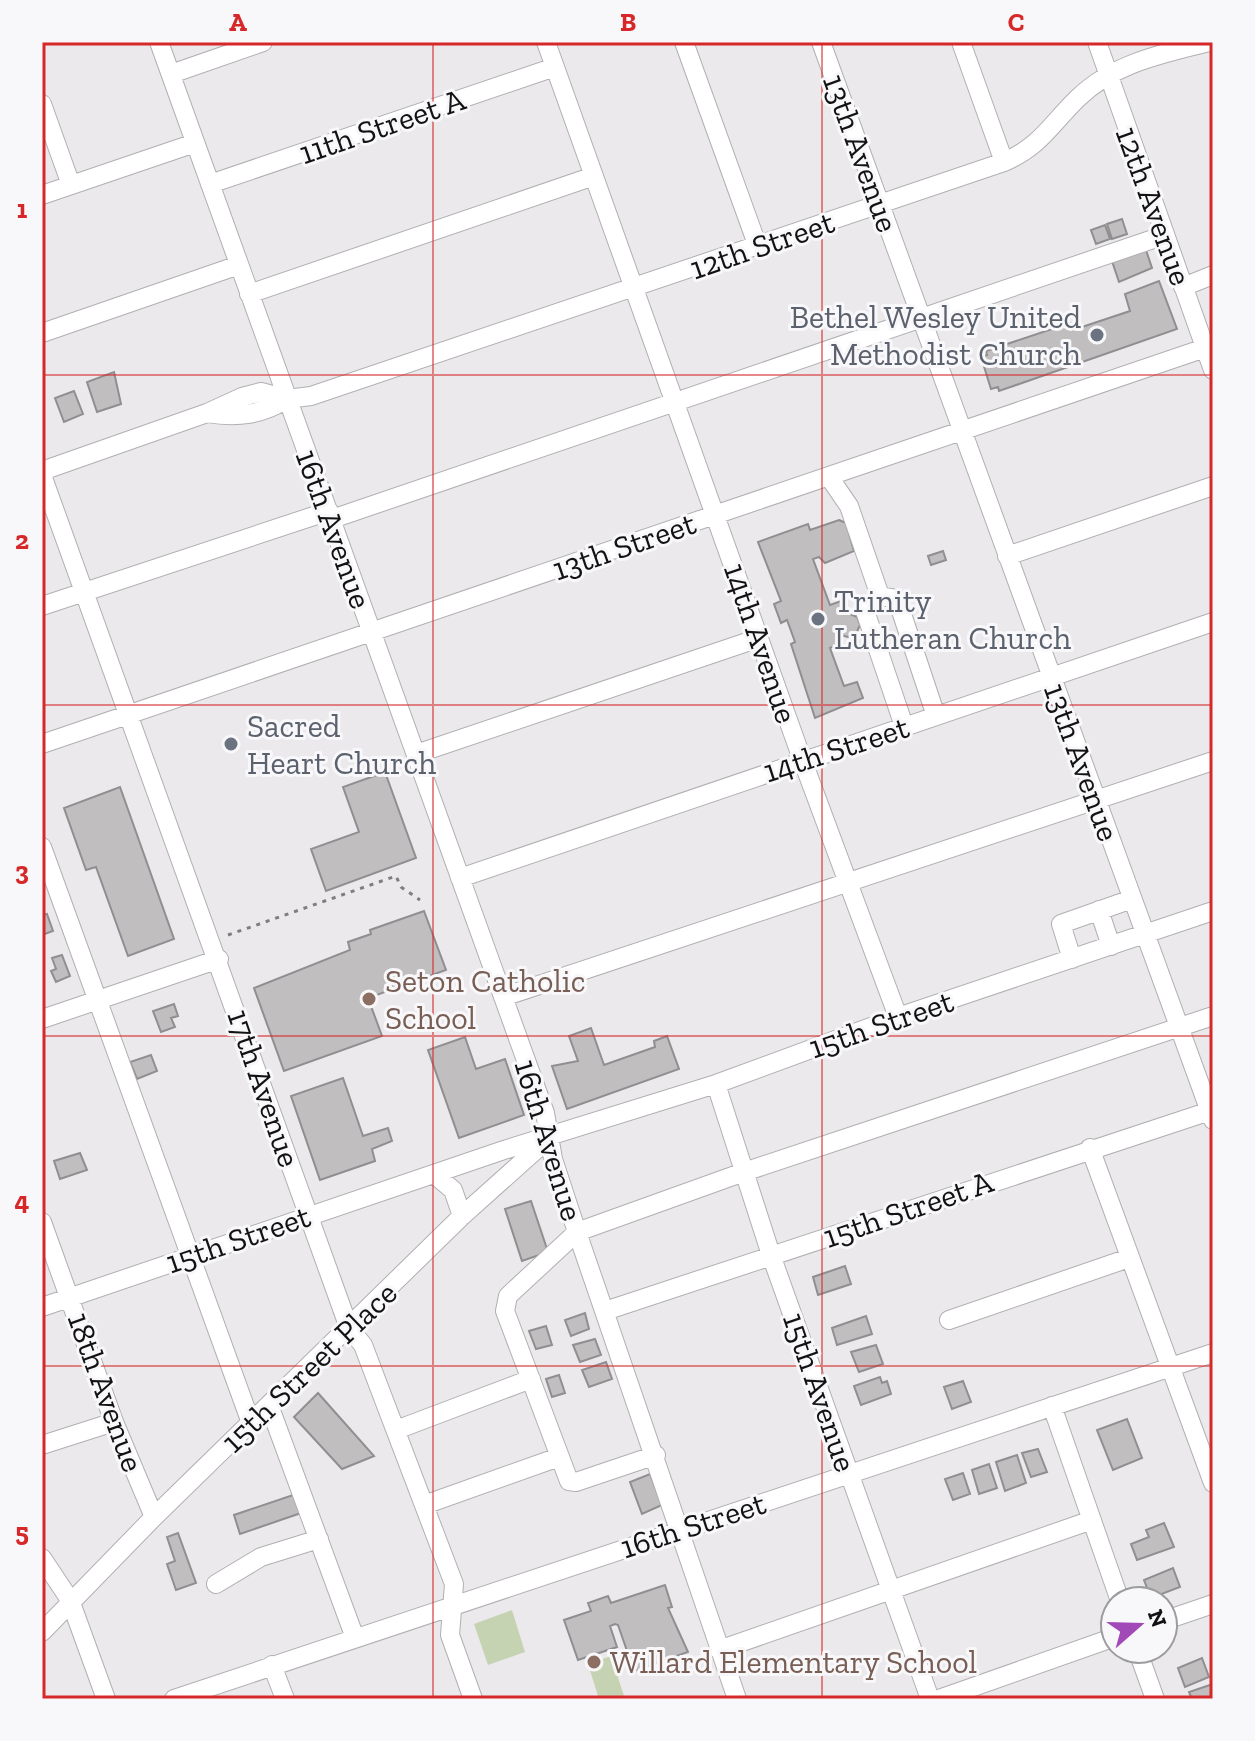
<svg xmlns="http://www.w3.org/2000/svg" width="1255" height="1741" font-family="'Zilla Slab',serif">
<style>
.green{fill:#c5d3b3}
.building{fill:#c1bec0;stroke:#908e90;stroke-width:2}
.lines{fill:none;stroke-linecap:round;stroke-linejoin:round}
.minor-casing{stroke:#b1afb2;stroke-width:20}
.path{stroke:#7f7d7f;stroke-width:3;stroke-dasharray:4 6;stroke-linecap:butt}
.minor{stroke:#fff;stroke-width:18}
.grid{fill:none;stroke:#d62828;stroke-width:2;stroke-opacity:0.55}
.worship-dot{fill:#6b7280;stroke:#f8f7fa;stroke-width:3}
.education-dot{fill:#8d6e63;stroke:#f8f7fa;stroke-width:3}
.labels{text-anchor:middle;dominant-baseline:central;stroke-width:6;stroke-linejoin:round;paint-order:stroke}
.street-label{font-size:32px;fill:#131213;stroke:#f8f7fa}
.worship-label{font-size:32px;fill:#5b616d;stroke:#f8f7fa;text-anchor:start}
.education-label{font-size:32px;fill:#785e54;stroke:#f8f7fa;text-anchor:start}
.neatline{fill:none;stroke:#d62828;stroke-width:3}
.grid-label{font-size:26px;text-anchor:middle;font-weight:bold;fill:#d62828}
</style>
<rect width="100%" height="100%" fill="#ebe9ec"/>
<path class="green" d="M 512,1610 L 525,1652 L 488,1665 L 474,1624 Z
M 611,1656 L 625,1699 L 599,1699 L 588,1664 Z"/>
<path class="building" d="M 1122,219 L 1127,234 L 1112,239 L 1107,224 Z
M 1105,225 L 1110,239 L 1096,244 L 1091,230 Z
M 1145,247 L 1152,268 L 1119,282 L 1112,261 Z
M 1159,281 L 1177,329 L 999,391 L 998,387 L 991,389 L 981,357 L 987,355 L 986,351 L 1070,323 L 1073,330 L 1130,311 L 1125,294 Z
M 114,372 L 121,404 L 97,412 L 87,382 Z
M 74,391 L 83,414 L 64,422 L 55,398 Z
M 839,520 L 846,523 L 854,551 L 825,563 L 819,557 L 813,559 L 830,605 L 844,600 L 848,613 L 857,617 L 860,625 L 856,634 L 848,637 L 836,634 L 839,644 L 830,648 L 844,686 L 857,682 L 863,698 L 815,718 L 791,644 L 795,642 L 787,620 L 781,623 L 774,604 L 781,601 L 758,542 L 808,524 L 810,530 Z
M 943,551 L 946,560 L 931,565 L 928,556 Z
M 385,772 L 416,858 L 326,891 L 311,849 L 359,832 L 343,787 Z
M 120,787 L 174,939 L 128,956 L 96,867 L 86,870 L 64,808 Z
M 424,911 L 446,970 L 368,998 L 382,1036 L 284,1071 L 254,988 L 350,950 L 348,942 L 371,934 L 370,930 Z
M 47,914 L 53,931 L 42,935 L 42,915 Z
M 62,955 L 70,976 L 56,982 L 51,971 L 56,969 L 52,958 Z
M 174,1004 L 178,1016 L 171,1018 L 175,1027 L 161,1032 L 153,1011 Z
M 591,1028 L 604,1065 L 655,1047 L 654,1041 L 667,1036 L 679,1069 L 567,1109 L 552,1066 L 578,1061 L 569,1036 Z
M 465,1037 L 476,1069 L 505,1059 L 524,1115 L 459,1138 L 428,1050 Z
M 151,1055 L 157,1071 L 137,1079 L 130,1062 Z
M 343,1078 L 363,1136 L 388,1128 L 392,1141 L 372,1149 L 375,1161 L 320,1180 L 291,1096 Z
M 80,1153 L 87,1170 L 60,1179 L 54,1161 Z
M 531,1201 L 548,1252 L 522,1261 L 505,1209 Z
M 845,1266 L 851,1284 L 818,1295 L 813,1277 Z
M 585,1313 L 589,1329 L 571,1336 L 565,1320 Z
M 866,1316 L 872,1334 L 837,1345 L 832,1328 Z
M 546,1326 L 552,1345 L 536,1349 L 529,1331 Z
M 595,1339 L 601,1355 L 580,1362 L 573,1345 Z
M 876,1345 L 883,1364 L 859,1372 L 851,1352 Z
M 606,1362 L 612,1379 L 589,1387 L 582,1370 Z
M 559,1375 L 565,1393 L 552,1397 L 546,1379 Z
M 880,1377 L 882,1383 L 887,1381 L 891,1394 L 861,1405 L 854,1386 Z
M 963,1381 L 971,1402 L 952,1409 L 944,1387 Z
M 318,1393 L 374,1456 L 342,1469 L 294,1417 Z
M 1127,1419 L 1142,1458 L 1113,1470 L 1097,1430 Z
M 1038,1449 L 1047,1472 L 1031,1477 L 1022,1453 Z
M 1017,1455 L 1026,1483 L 1005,1491 L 996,1462 Z
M 989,1464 L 997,1488 L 979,1494 L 972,1470 Z
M 963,1473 L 970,1494 L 953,1500 L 945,1479 Z
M 650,1474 L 662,1505 L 642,1514 L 630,1482 Z
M 296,1494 L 301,1513 L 240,1534 L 234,1515 Z
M 1164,1523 L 1174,1547 L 1137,1560 L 1131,1544 L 1149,1537 L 1146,1530 Z
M 178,1533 L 196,1583 L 176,1590 L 167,1564 L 175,1561 L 167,1537 Z
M 1173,1568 L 1180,1587 L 1151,1598 L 1144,1580 Z
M 665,1585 L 672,1607 L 668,1608 L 688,1652 L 634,1671 L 618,1625 L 615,1624 L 610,1626 L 617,1647 L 578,1660 L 564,1620 L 591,1611 L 588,1603 L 608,1596 L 611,1603 Z
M 1202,1658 L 1209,1677 L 1185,1687 L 1178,1668 Z
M 1213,1684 L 1213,1699 L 1192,1699 L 1189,1692 Z"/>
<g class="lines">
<defs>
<path id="minor" d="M 159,42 L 545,1113 L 553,1159 L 577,1232 L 737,1699
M 546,42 L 802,759 L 898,1017
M 684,42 L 758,247
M 821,42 L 1213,1120
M 961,42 L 1004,162
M 1097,42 L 1213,370
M 171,74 L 263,42
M 42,104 L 71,185
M 210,184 L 555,67
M 42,195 L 195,143
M 1183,287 L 1213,275
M 249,294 L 594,176
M 42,333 L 239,265
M 207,413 C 238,418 261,415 287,399
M 42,471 L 207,413 L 242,397 L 261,392 L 287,399 L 311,396 L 1004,162 C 1041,146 1051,124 1078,98 C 1114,63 1162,54 1209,42
M 42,475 L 349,1328 L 363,1345 L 454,1584 L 450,1635 L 473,1699
M 829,477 L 849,506 L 880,596
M 332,519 L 1165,235
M 1007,556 L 1213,486
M 880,596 L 865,611 L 904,726
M 880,596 L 897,599 L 936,716
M 42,606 L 329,511
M 42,744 L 1205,348
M 416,754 L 759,638
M 42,847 L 251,1423
M 460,878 L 1213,622
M 1099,910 L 1111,946
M 1072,959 L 1061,924 L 1132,899
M 503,997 L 1213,761
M 42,1019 L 219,959
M 716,1084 L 771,1255 L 930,1699
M 1090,1148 L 1213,1483
M 435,1175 L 453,1190 L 462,1216
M 42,1222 L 114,1422 L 154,1517
M 42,1307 L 504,1150 L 716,1084 L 898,1017 L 1213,911
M 605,1311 L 1213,1110
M 949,1320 L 1129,1258
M 269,1405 L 355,1638
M 1052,1406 L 1120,1601
M 396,1430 L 531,1379
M 42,1445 L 114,1422
M 656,1455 L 576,1482 L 569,1481 L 505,1311 L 508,1296 L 577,1232 L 744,1172 L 1213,1016
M 424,1505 L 559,1457
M 42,1558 L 70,1600 L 106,1699
M 216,1584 L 261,1557 L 319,1539
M 1163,1621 L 1213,1604
M 42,1632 L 154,1517 L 462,1216 L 548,1139
M 1137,1649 L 1155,1699
M 719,1650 L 1092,1520
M 272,1665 L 285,1699
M 174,1699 L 1213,1353
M 939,1699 L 1115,1637"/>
</defs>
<use href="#minor" class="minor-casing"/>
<path class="path" d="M 228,935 L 396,876 L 401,887 L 420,900"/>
<use href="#minor" class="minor"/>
</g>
<path class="grid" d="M 433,42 L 433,1699M 822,42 L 822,1699M 42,375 L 1213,375M 42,705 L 1213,705M 42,1036 L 1213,1036M 42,1366 L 1213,1366"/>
<g class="worship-dot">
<circle cx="1097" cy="335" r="8"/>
<circle cx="818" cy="619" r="8"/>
<circle cx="231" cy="744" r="8"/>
</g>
<g class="education-dot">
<circle cx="369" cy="999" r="8"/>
<circle cx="594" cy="1662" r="8"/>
</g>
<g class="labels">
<g class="street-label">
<text transform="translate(382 126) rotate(-19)">11th Street A</text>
<text transform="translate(861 153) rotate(70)">13th Avenue</text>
<text transform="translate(1154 206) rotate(70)">12th Avenue</text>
<text transform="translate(762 245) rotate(-19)">12th Street</text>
<text transform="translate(334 529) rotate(70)">16th Avenue</text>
<text transform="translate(624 546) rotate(-19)">13th Street</text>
<text transform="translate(761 643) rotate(71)">14th Avenue</text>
<text transform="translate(836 749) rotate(-18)">14th Street</text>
<text transform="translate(1082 762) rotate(70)">13th Avenue</text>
<text transform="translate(881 1024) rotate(-19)">15th Street</text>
<text transform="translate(264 1088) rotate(71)">17th Avenue</text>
<text transform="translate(549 1140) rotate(73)">16th Avenue</text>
<text transform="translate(908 1209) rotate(-19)">15th Street A</text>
<text transform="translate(238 1239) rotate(-19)">15th Street</text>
<text transform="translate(309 1367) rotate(-44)">15th Street Place</text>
<text transform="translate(106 1392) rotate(70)">18th Avenue</text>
<text transform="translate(820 1392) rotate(71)">15th Avenue</text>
<text transform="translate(693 1525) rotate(-18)">16th Street</text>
</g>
<g class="worship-label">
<text x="1081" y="317" text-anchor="end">Bethel Wesley United<tspan x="1081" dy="37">Methodist Church</tspan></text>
<text x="834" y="601">Trinity<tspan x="834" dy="37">Lutheran Church</tspan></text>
<text x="247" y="726">Sacred<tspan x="247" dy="37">Heart Church</tspan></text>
</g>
<g class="education-label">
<text x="385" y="981">Seton Catholic<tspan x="385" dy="37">School</tspan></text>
<text x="610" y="1662">Willard Elementary School</text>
</g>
</g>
<rect width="1255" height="1741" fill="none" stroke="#f8f7fa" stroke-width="88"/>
<g transform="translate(1139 1625) rotate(70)"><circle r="38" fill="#f8f7fa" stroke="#9c9b9e" stroke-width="2"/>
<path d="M0-6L14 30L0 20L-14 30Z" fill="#a149b6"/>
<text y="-12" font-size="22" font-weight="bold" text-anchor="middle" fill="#131213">N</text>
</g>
<rect x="44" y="44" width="1167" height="1653" class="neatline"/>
<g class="grid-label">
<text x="238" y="31">A</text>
<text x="628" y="31">B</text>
<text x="1016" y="31">C</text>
<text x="22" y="218">1</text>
<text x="22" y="549">2</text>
<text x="22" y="880">3</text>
<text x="22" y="1210">4</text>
<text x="22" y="1541">5</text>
</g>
</svg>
